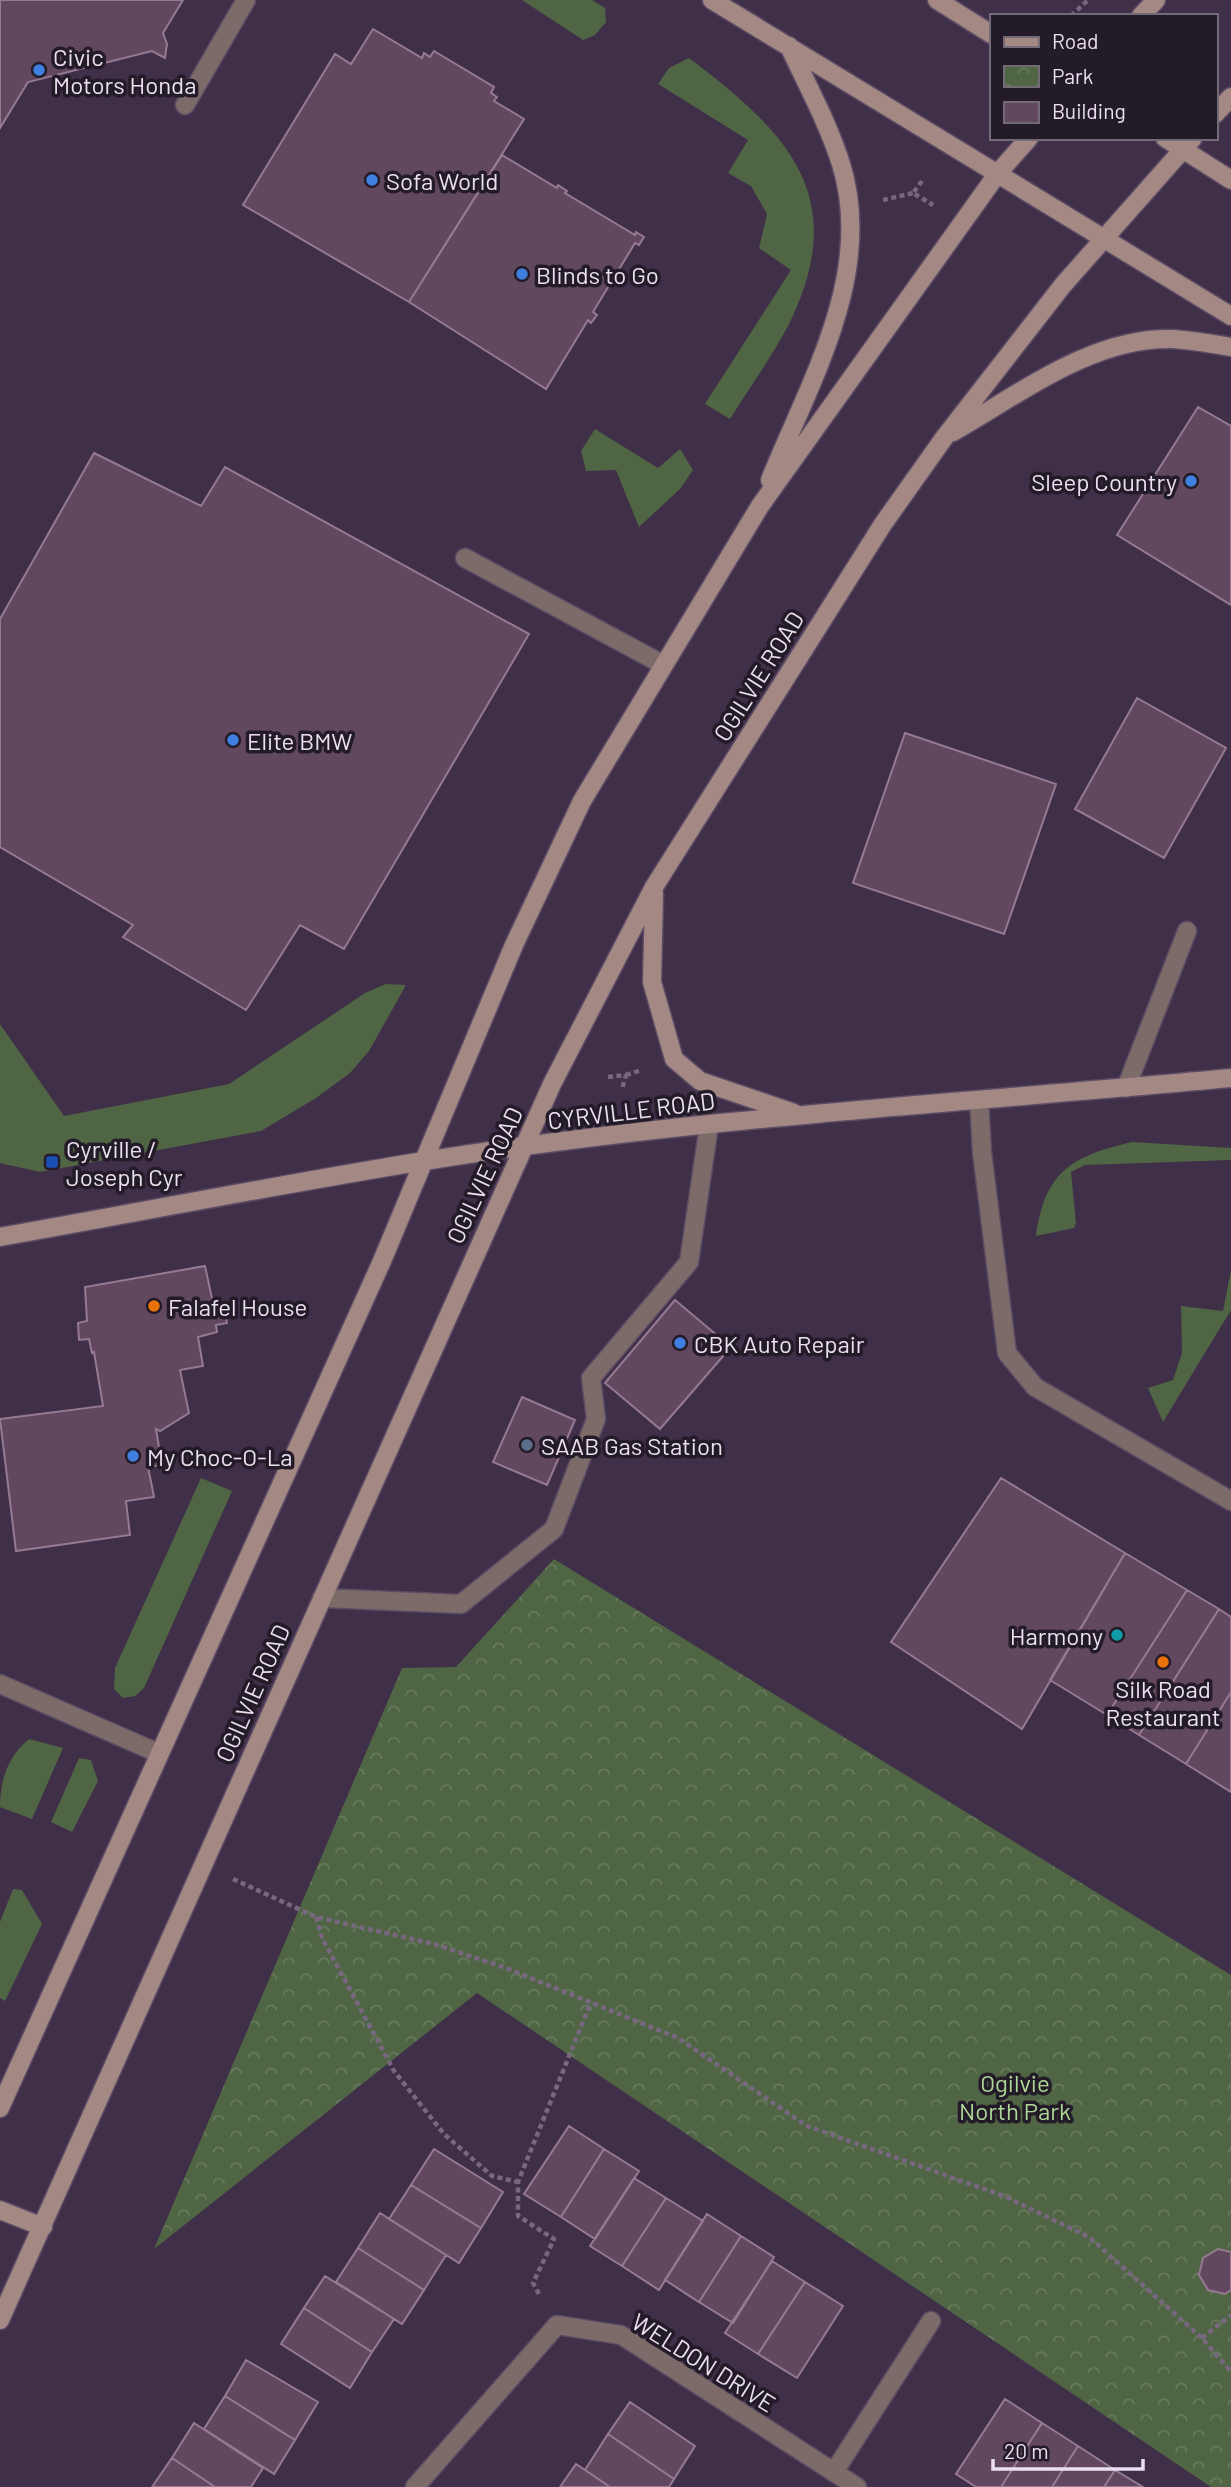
<svg xmlns="http://www.w3.org/2000/svg" width="1231" height="2487" font-family="Barlow,sans-serif">
<style>
.green{fill:#4f6543}
.park{fill:url(#park-crowns)}
.building{fill:#62485e;stroke:#967992;stroke-width:2}
.lines{fill:none;stroke-linecap:round;stroke-linejoin:round}
.lane-casing{stroke:#5b4b64;stroke-width:21}
.street-casing{stroke:#5b4b64;stroke-width:21}
.secondary-casing{stroke:#5b4b64;stroke-width:21}
.path{stroke:#77687f;stroke-width:4.5;stroke-dasharray:5 3.5;stroke-linecap:butt}
.lane{stroke:#7c6b68;stroke-width:18}
.street{stroke:#7c6b68;stroke-width:18}
.secondary{stroke:#a38883;stroke-width:18}
.shop-dot{fill:#3f7fe0;stroke:#231b27;stroke-width:2.5}
.transit-dot{fill:#1a4fb4;stroke:#231b27;stroke-width:2.5}
.food-dot{fill:#e8710a;stroke:#231b27;stroke-width:2.5}
.service-dot{fill:#5c6f8a;stroke:#231b27;stroke-width:2.5}
.culture-dot{fill:#0f9aa8;stroke:#231b27;stroke-width:2.5}
.labels{text-anchor:middle;dominant-baseline:central;stroke-width:7;stroke-linejoin:round;paint-order:stroke}
.poi-label{font-size:24px;fill:#ebe0f1;stroke:#231b27;text-anchor:start}
.street-label{font-size:24px;fill:#ebe0f1;stroke:#231b27}
.park-label{font-size:24px;fill:#add897;stroke:#231b27}
</style>
<defs>
<pattern id="park-crowns" width="20" height="18" patternUnits="userSpaceOnUse" patternTransform="scale(1.75)"><rect width="20" height="18" fill="#4f6543"/><path d="M2 6a3 3 0 1 1 6 0M12 15a3 3 0 1 1 6 0" fill="none" stroke="#687b5f"/></pattern>
</defs>
<rect width="100%" height="100%" fill="#402f49"/>
<path class="green" d="M 522,0 L 592,0 L 605,8 L 606,22 L 595,35 L 583,40 Z
M 689,58 C 787,132 852,196 789,324 C 772,357 749,388 730,419 L 705,404 L 791,270 L 759,248 L 767,214 L 751,186 L 728,173 L 748,140 L 658,84 L 669,68 Z
M 595,429 L 658,468 L 680,449 L 693,470 L 680,489 L 639,527 L 616,470 L 586,471 L 581,451 Z
M 386,984 L 406,985 L 369,1051 L 350,1073 L 316,1098 L 261,1131 L 40,1172 L 0,1163 L 0,1024 L 64,1116 L 229,1084 L 365,993 Z
M 1132,1142 L 1231,1148 L 1231,1160 L 1085,1165 L 1071,1172 L 1076,1223 L 1074,1228 L 1036,1236 C 1045,1171 1072,1156 1132,1142 Z
M 1231,1270 L 1231,1310 L 1163,1422 L 1148,1388 L 1173,1380 L 1182,1353 L 1181,1306 L 1223,1311 Z
M 201,1478 L 232,1491 L 144,1688 L 135,1696 L 123,1698 L 114,1689 L 115,1668 Z
M 29,1739 L 63,1748 L 32,1819 L 0,1807 C 0,1780 8,1756 29,1739 Z
M 79,1758 L 91,1760 L 98,1781 L 72,1832 L 51,1822 Z
M 13,1889 L 22,1890 L 42,1924 L 5,2001 L 0,1998 L 0,1922 Z"/>
<path class="park" d="M 554,1559 L 1231,1975 L 1231,2487 L 1211,2487 L 477,1993 L 154,2249 L 402,1668 L 456,1667 Z"/>
<path class="building" d="M 0,0 L 183,0 L 163,33 L 167,44 L 165,58 L 152,51 L 28,82 L 0,128 Z
M 373,29 L 422,58 L 424,53 L 430,57 L 434,51 L 494,87 L 491,93 L 497,97 L 494,101 L 524,119 L 409,302 L 243,205 L 335,54 L 351,64 Z
M 502,155 L 557,188 L 558,185 L 567,191 L 565,193 L 635,235 L 636,232 L 644,237 L 639,245 L 635,243 L 593,312 L 597,315 L 591,323 L 588,320 L 546,389 L 409,302 Z
M 1198,407 L 1231,426 L 1231,605 L 1117,535 Z
M 94,453 L 201,506 L 225,467 L 529,634 L 344,949 L 300,925 L 246,1010 L 123,937 L 133,925 L 0,847 L 0,619 Z
M 1137,698 L 1226,748 L 1164,858 L 1075,809 Z
M 905,733 L 1056,784 L 1004,934 L 853,883 Z
M 205,1266 L 214,1308 L 224,1307 L 227,1323 L 216,1325 L 217,1332 L 198,1337 L 203,1366 L 180,1370 L 189,1413 L 160,1431 L 156,1429 L 162,1465 L 148,1467 L 154,1497 L 126,1501 L 130,1535 L 16,1551 L 0,1419 L 103,1406 L 94,1352 L 92,1353 L 89,1339 L 79,1340 L 78,1323 L 87,1321 L 85,1287 Z
M 675,1300 L 731,1347 L 660,1429 L 605,1383 Z
M 522,1397 L 575,1420 L 547,1485 L 493,1462 Z
M 1001,1478 L 1125,1553 L 1022,1729 L 891,1642 Z
M 1125,1553 L 1187,1590 L 1107,1715 L 1050,1680 Z
M 1187,1590 L 1219,1609 L 1139,1735 L 1107,1715 Z
M 1219,1609 L 1231,1617 L 1231,1692 L 1186,1764 L 1139,1735 Z
M 1231,1692 L 1231,1792 L 1186,1764 Z
M 569,2126 L 604,2149 L 561,2217 L 524,2194 Z
M 434,2149 L 503,2192 L 481,2228 L 411,2185 Z
M 604,2149 L 639,2171 L 595,2239 L 561,2217 Z
M 634,2178 L 666,2198 L 622,2266 L 590,2246 Z
M 411,2185 L 481,2228 L 459,2263 L 389,2219 Z
M 666,2198 L 703,2221 L 659,2290 L 622,2266 Z
M 380,2213 L 446,2255 L 424,2290 L 358,2248 Z
M 707,2214 L 741,2236 L 699,2302 L 665,2280 Z
M 741,2236 L 774,2257 L 733,2323 L 699,2302 Z
M 358,2248 L 424,2290 L 402,2324 L 336,2282 Z
M 1218,2249 L 1231,2252 L 1231,2290 L 1225,2294 L 1208,2290 L 1199,2275 L 1203,2258 Z
M 772,2261 L 805,2282 L 758,2354 L 725,2333 Z
M 325,2276 L 394,2319 L 372,2352 L 304,2308 Z
M 805,2282 L 843,2306 L 797,2378 L 758,2354 Z
M 304,2308 L 372,2352 L 350,2388 L 281,2344 Z
M 246,2360 L 318,2402 L 295,2440 L 225,2396 Z
M 225,2396 L 295,2440 L 274,2474 L 204,2429 Z
M 1005,2399 L 1042,2423 L 1001,2487 L 976,2487 L 956,2474 Z
M 630,2402 L 695,2446 L 674,2479 L 608,2434 Z
M 194,2423 L 263,2468 L 251,2487 L 215,2487 L 172,2458 Z
M 1042,2423 L 1078,2446 L 1052,2487 L 1001,2487 Z
M 608,2434 L 674,2479 L 669,2487 L 610,2487 L 585,2470 Z
M 1078,2446 L 1115,2470 L 1104,2487 L 1052,2487 Z
M 172,2458 L 215,2487 L 152,2487 Z
M 576,2464 L 585,2470 L 610,2487 L 560,2487 Z
M 1115,2470 L 1143,2487 L 1104,2487 Z"/>
<g class="lines">
<defs>
<path id="lane" d="M 185,105 L 246,0
M 465,558 L 662,664
M 1126,1088 L 1187,931
M 979,1100 L 982,1152 L 1007,1353 L 1035,1387 L 1231,1501
M 322,1598 L 461,1604 L 554,1529 L 596,1419 L 591,1378 L 689,1262 L 709,1125
M 0,1684 L 158,1753
M 834,2472 L 931,2321"/>
<path id="street" d="M 415,2487 L 557,2325 L 621,2335 L 857,2487"/>
<path id="secondary" d="M 712,0 L 1231,316
M 937,0 L 991,34
M 1141,16 L 1156,0
M 1215,114 L 1231,97
M 1165,138 L 1231,180
M 953,432 C 1020,394 1092,337 1172,339 C 1192,340 1212,344 1231,347
M 770,480 C 810,381 875,273 841,164 C 828,123 807,85 789,46
M 654,894 L 652,982 L 674,1059 L 700,1081 L 794,1113
M 0,1237 C 141,1212 282,1184 424,1161 C 691,1118 962,1103 1231,1078
M 0,2108 L 382,1261 L 514,945 L 582,801 L 760,506 L 998,173 L 1029,138
M 0,2210 L 43,2227
M 0,2320 L 552,1084 L 654,887 L 883,524 L 944,438 L 1063,285 L 1193,138"/>
</defs>
<use href="#lane" class="lane-casing"/>
<use href="#street" class="street-casing"/>
<use href="#secondary" class="secondary-casing"/>
<path class="path" d="M 1071,16 L 1088,0
M 922,181 L 913,193 L 933,205
M 883,200 L 913,193
M 626,1075 L 642,1070
M 608,1077 L 626,1075 L 622,1089
M 233,1879 L 316,1917 L 434,1944 L 506,1968 L 678,2038 L 807,2126 L 1004,2196 L 1089,2237 L 1202,2338 L 1231,2372
M 316,1917 L 322,1938 L 394,2071 L 444,2134 L 492,2176 L 518,2182
M 539,2294 L 533,2283 L 554,2239 L 518,2216 L 518,2182 L 591,2002
M 1202,2338 L 1231,2315"/>
<use href="#lane" class="lane"/>
<use href="#street" class="street"/>
<use href="#secondary" class="secondary"/>
</g>
<g class="shop-dot">
<circle cx="39" cy="70" r="7"/>
<circle cx="372" cy="180" r="7"/>
<circle cx="522" cy="274" r="7"/>
<circle cx="1191" cy="481" r="7"/>
<circle cx="233" cy="740" r="7"/>
<circle cx="680" cy="1343" r="7"/>
<circle cx="133" cy="1456" r="7"/>
</g>
<rect class="transit-dot" x="45" y="1155" width="14" height="14" rx="3.5"/>
<g class="food-dot">
<circle cx="154" cy="1306" r="7"/>
<circle cx="1163" cy="1662" r="7"/>
</g>
<circle class="service-dot" cx="527" cy="1445" r="7"/>
<circle class="culture-dot" cx="1117" cy="1635" r="7"/>
<g class="labels">
<g class="poi-label">
<text x="53" y="56">Civic<tspan x="53" dy="28">Motors Honda</tspan></text>
<text x="386" y="180">Sofa World</text>
<text x="536" y="274">Blinds to Go</text>
<text x="1177" y="481" text-anchor="end">Sleep Country</text>
<text x="247" y="740">Elite BMW</text>
<text x="66" y="1148">Cyrville /<tspan x="66" dy="28">Joseph Cyr</tspan></text>
<text x="168" y="1306">Falafel House</text>
<text x="694" y="1343">CBK Auto Repair</text>
<text x="541" y="1445">SAAB Gas Station</text>
<text x="147" y="1456">My Choc-O-La</text>
<text x="1103" y="1635" text-anchor="end">Harmony</text>
<text x="1163" y="1688" text-anchor="middle">Silk Road<tspan x="1163" dy="28">Restaurant</tspan></text>
</g>
<g class="street-label">
<text transform="translate(758 676) rotate(-58)">OGILVIE ROAD</text>
<text transform="translate(631 1110) rotate(-7)">CYRVILLE ROAD</text>
<text transform="translate(484 1175) rotate(-65)">OGILVIE ROAD</text>
<text transform="translate(252 1693) rotate(-66)">OGILVIE ROAD</text>
<text transform="translate(704 2362) rotate(32)">WELDON DRIVE</text>
</g>
<g class="park-label">
<text x="1015" y="2082">Ogilvie<tspan x="1015" dy="28">North Park</tspan></text>
</g>
</g>
<rect x="990" y="14" width="228" height="126" fill="#231b27" stroke="#736a78" stroke-width="2"/>
<rect x="1004" y="37" width="35" height="10" fill="#a38883" stroke="#736a78" stroke-width="2"/>
<text x="1052" y="49" font-size="21" fill="#ebe0f1">Road</text>
<rect x="1004" y="66" width="35" height="21" fill="url(#park-crowns)" stroke="#736a78" stroke-width="2"/>
<text x="1052" y="84" font-size="21" fill="#ebe0f1">Park</text>
<rect x="1004" y="102" width="35" height="21" fill="#62485e" stroke="#736a78" stroke-width="2"/>
<text x="1052" y="119" font-size="21" fill="#ebe0f1">Building</text>
<path d="M993 2459v10h150v-10" fill="none" stroke="#ebe0f1" stroke-width="3.5"/>
<text x="1004" y="2459" font-size="21" fill="#ebe0f1" stroke="#231b27" stroke-width="5" paint-order="stroke">20 m</text>
</svg>
